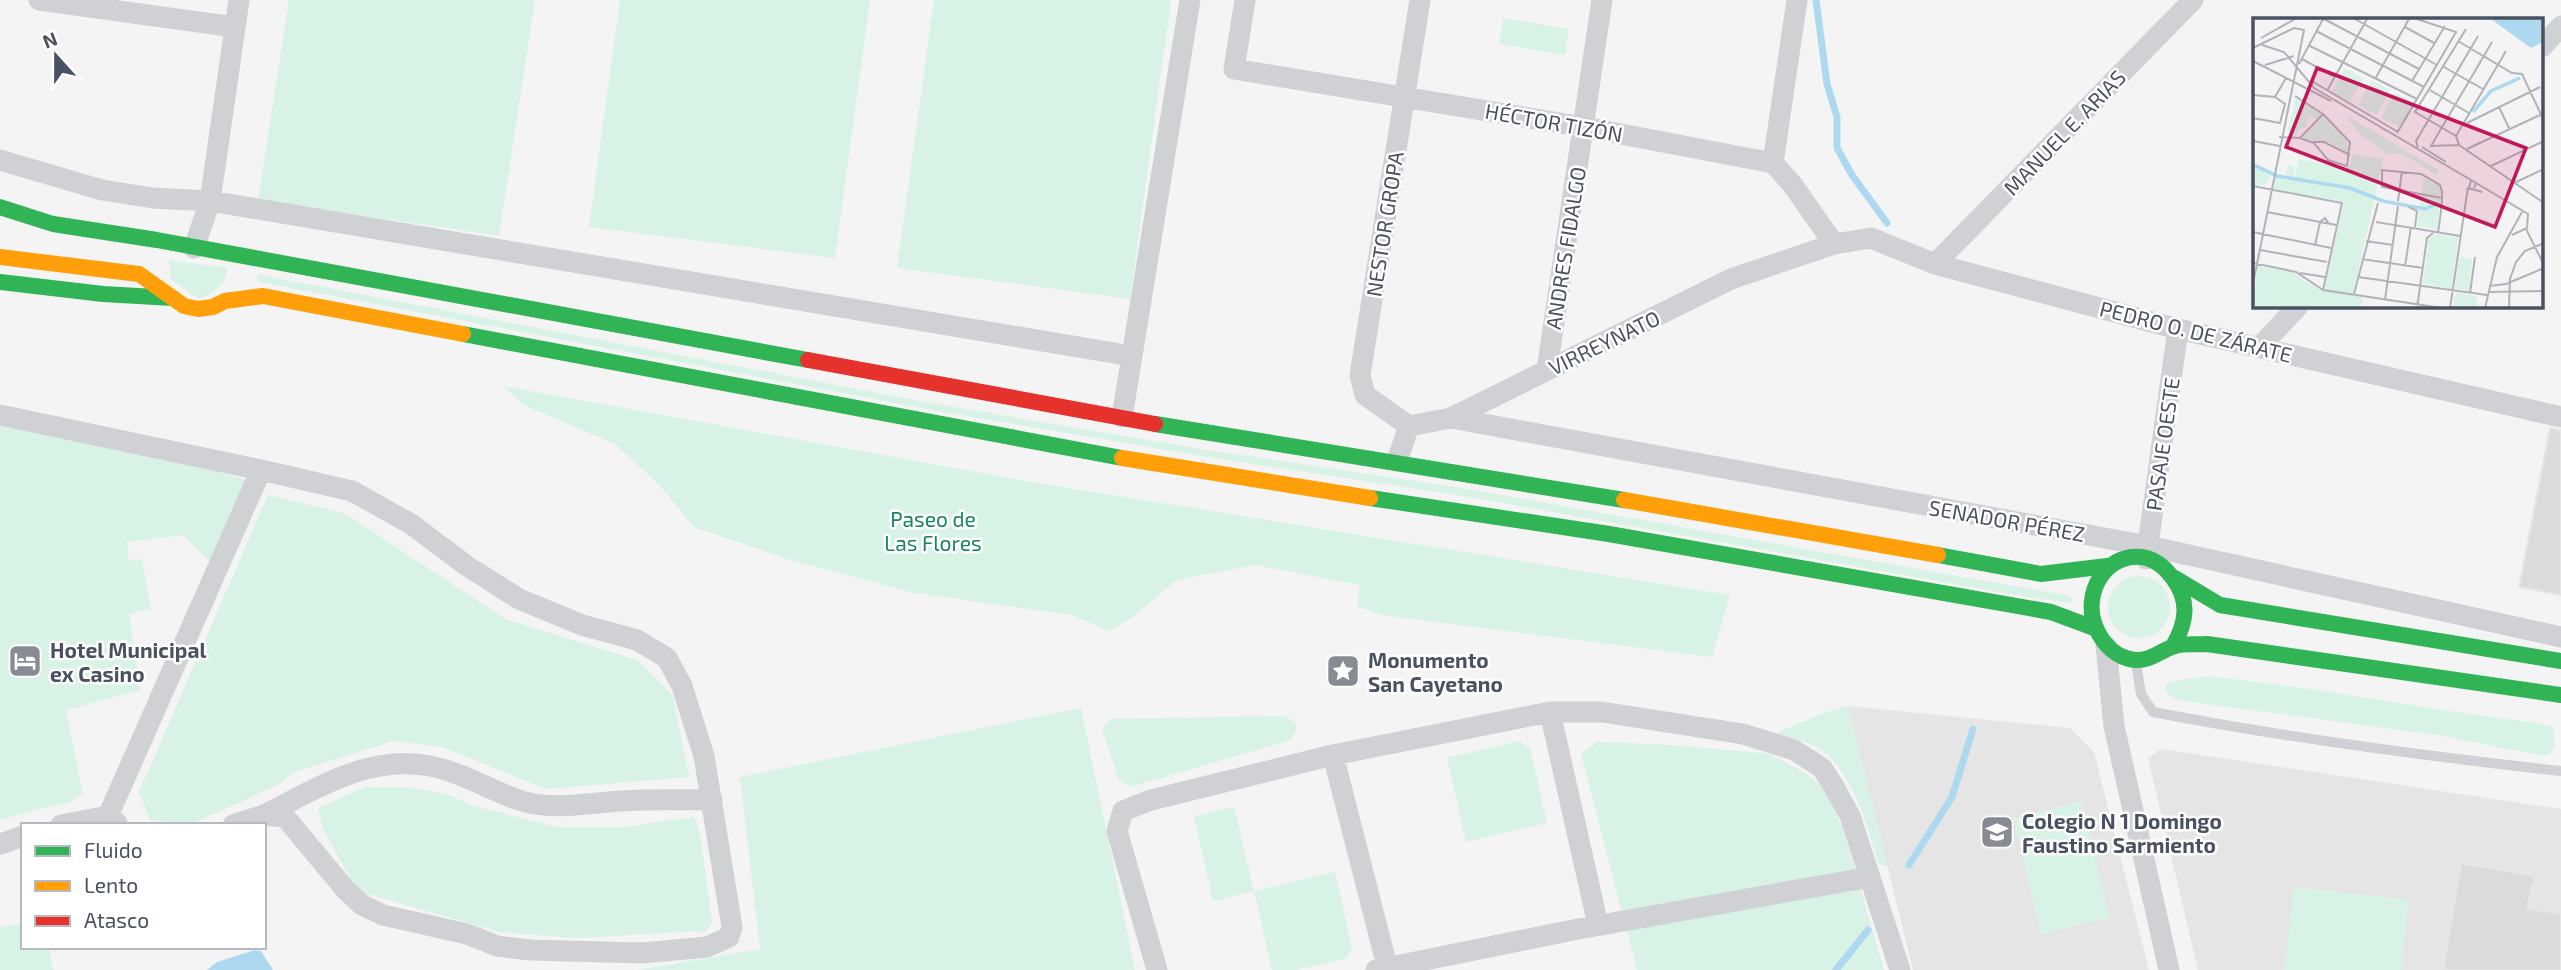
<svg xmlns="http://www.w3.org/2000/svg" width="2561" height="970" font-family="'Exo 2',sans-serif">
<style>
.education{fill:#e6e5e6}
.green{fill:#d8f2e6}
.water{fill:#add9f0}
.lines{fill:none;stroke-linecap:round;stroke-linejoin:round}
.stream{stroke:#add9f0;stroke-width:7}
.building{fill:#dbdbdd;stroke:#e5e6e7;stroke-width:2}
.lane{stroke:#cfd1d5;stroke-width:10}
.street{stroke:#cfd1d5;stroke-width:21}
.fast{stroke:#30b455;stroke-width:16}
.slow{stroke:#ff9f0a;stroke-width:16}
.jam{stroke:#e5322d;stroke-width:16}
.labels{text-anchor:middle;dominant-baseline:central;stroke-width:5;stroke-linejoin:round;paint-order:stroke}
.street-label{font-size:21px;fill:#4a5261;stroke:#fff}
.park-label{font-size:21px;fill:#17865e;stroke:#fff}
.poi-label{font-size:21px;font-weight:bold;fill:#4a5261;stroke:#fff;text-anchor:start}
.inset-river{fill:none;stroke:#add9f0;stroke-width:3.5}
.inset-road{fill:none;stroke:#b0b3b9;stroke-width:2}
.view{fill:#c2185b;fill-opacity:0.15;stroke:#c2185b;stroke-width:3.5}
.inset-edge{fill:none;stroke:#4a5261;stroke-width:3.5}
</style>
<rect width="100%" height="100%" fill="#f4f4f4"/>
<path class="education" d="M 1848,706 L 2070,728 L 2094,752 L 2149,970 L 1913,970 Z
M 2161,749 L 2561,809 L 2561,970 L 2198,970 L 2148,758 Z"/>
<path class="green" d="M 289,0 L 535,0 L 499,236 L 258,200 Z
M 620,0 L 870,0 L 835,258 L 589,227 Z
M 934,0 L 1171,0 L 1130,299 L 897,268 Z
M 1503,18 L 1569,29 L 1565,55 L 1499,44 Z
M 169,260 L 227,268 C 225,286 215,294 198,298 L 171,279 Z
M 260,275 L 936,404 L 1208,450 L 1462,488 L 2070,596 L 2073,600 L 2070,603 L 2015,595 L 1463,496 L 1207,457 L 937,411 L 259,282 L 256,276 Z
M 503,386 L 1032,482 L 1730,595 L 1712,657 L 1381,615 L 1357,606 L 1360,585 L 1255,565 L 1177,580 L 1130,619 L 1109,631 L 1072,615 L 914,593 L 787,559 L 694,527 L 659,485 L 615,444 L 524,405 Z
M 0,426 L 215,471 L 246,480 L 210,562 L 183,535 L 127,542 L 129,561 L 142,559 L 151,609 L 129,613 L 140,690 L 66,710 L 83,794 L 68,804 L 53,805 L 0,820 Z
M 268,495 L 346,514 L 505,619 L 637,660 L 673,696 L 689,777 L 546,789 L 442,747 L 394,741 L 294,772 L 279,784 L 241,802 L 188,825 L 150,820 L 139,792 Z
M2108 607a31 31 0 1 1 62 0a31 31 0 1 1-62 0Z
M 2205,676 C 2317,687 2427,710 2538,723 L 2553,727 L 2555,745 L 2550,754 L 2544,756 L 2437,735 L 2190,702 C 2179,699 2168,699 2165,687 L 2169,682 Z
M 1848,706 L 1888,867 L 1878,863 C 1867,824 1854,777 1823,751 C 1814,743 1789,739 1777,733 L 1823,713 Z
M 1081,708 L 1135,970 L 638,970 L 760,949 L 740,777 Z
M 1285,716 L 1296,723 L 1297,729 L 1291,740 L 1130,787 L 1119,780 L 1102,730 L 1110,719 Z
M 1519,741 L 1530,748 L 1547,823 L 1466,842 L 1447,758 Z
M 1597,742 L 1675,745 L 1770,754 L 1807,774 L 1826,790 L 1844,832 L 1884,970 L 1637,970 L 1581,754 Z
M 365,787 L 408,787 L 450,795 L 470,805 L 556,827 L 624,827 L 694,817 L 700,833 L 712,923 L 706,931 L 574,938 L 500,932 L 361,892 L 356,889 L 323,829 L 318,808 Z
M 2081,801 L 2109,917 L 2041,934 L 2013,818 Z
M 1234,807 L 1254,891 L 1335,872 L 1352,948 L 1345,959 L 1296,970 L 1272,970 L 1254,891 L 1213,901 L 1194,816 Z
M 2294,887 L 2409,900 L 2401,970 L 2284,970 Z
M 23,923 L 23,947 L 49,947 L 53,970 L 0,970 L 0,927 Z"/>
<path class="water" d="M 255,950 L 261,951 L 273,970 L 207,970 L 217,962 Z"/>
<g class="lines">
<path class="stream" d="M 1816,0 L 1827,84 L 1837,117 L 1837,148 L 1852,175 L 1887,223
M 1909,865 L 1952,797 L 1973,729
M 1836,970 L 1868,930"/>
</g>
<path class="building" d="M 2550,428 L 2561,430 L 2561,595 L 2519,587 Z
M 2461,863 L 2535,876 L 2527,908 L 2561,914 L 2561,970 L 2443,970 Z"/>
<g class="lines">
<path class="lane" d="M 2136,662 L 2141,694 L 2153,712 C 2288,738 2424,756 2561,771"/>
<path class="street" d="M 39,0 L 235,27
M 1245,0 L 1234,69 L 1584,127 L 1773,163 L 1792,184 L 1834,244
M 2542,47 L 2561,26
M 0,160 L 102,190 L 153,198 L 210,201 L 1132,356
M 1773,163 L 1797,0
M 194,248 L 210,201 L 239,0
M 1935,264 L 2193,0
M 2260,347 L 2298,306
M 1547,370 L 1602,0
M 0,415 L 261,470
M 1122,417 L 1190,0
M 1451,418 L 2148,546 L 2561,637
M 1409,426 L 1365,395 L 1360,375 L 1420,0
M 1397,461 L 1409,426 L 1451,418 L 1731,279 L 1834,244 L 1871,238 L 1935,264 L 2178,329 L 2561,417
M 2146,559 L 2178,329
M 2106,646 L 2114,726 L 2169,970
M 1550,712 L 1598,925
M 1333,755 L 1388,970
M 264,815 C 316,789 369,754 430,766 C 463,772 494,793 525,802 C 555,810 590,803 621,801 C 651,799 681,800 712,800
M 108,816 L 261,470 L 352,491 L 411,524 L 467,566 L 519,599 L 582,625 L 637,640 L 667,658 L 682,686 L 704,756 L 732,927 L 729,937 L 707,947 L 642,953 L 530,950 L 497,946 L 467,934 L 383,915 L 362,905 L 345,889 L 285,817 L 264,815 L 233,825
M 61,825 L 108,816 L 117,823
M 0,844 L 23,836
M 1157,970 L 1117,831 L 1123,811 L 1151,800 L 1333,755 L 1550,712 L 1602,712 L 1743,734 L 1794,750 L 1822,768 L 1833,785 L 1850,816 L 1900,970
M 1376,970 L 1573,930 L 1870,877"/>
<path class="fast" d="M 0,207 L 53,224 L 157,240 L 808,360
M 0,282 L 103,294 L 173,298
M 463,334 L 1122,458
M 1155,424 L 1624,500
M 1370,498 L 1609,534 L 2051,612 L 2094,628
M 1938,555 L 2041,574 L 2107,566
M 2175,578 L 2220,605 L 2561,661
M 2173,646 C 2187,622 2190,600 2172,577 C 2166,569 2157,561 2147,558 C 2106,549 2081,594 2096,628 C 2103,644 2116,658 2135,660 C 2151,661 2161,650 2175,646 C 2185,643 2196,645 2207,644 L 2561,695"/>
<path class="slow" d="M 0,257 L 139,274 L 184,306 L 198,309 L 213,307 L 225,301 L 263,296 L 463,334
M 1122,458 L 1370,498
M 1624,500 L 1938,555"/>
<path class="jam" d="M 808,360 L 1155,424"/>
</g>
<defs>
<symbol id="hotel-square" viewBox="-11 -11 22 22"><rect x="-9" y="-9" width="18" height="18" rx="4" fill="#868b94" stroke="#fff"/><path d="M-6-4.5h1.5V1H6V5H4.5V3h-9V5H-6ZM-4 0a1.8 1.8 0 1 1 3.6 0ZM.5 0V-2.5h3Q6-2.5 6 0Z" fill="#fff"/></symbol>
<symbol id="sight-square" viewBox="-11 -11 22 22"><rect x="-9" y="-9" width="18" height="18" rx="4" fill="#868b94" stroke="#fff"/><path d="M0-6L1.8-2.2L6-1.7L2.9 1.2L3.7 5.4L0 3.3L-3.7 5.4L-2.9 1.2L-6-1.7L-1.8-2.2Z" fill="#fff"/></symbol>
<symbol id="school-square" viewBox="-11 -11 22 22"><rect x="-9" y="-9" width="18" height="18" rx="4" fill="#868b94" stroke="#fff"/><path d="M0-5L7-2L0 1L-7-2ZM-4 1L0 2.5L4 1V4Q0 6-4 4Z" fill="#fff"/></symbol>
</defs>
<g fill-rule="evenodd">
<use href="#hotel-square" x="6" y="642" width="38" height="38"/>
<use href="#sight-square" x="1324" y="652" width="38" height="38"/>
<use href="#school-square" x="1978" y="813" width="38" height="38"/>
</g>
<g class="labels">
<g class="street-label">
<text transform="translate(1554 122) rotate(10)">HÉCTOR TIZÓN</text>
<text transform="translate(2064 132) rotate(-46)">MANUEL E. ARIAS</text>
<text transform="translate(1384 224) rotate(-81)">NESTOR GROPA</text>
<text transform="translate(1565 248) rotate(-81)">ANDRES FIDALGO</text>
<text transform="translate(2196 331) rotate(14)">PEDRO O. DE ZÁRATE</text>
<text transform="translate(1604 342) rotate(-26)">VIRREYNATO</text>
<text transform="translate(2162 444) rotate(-82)">PASAJE OESTE</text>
<text transform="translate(2007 520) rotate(10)">SENADOR PÉREZ</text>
</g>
<g class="park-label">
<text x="933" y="518">Paseo de<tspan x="933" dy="24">Las Flores</tspan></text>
</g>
<g class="poi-label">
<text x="50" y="649">Hotel Municipal<tspan x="50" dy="24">ex Casino</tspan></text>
<text x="1368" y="659">Monumento<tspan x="1368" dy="24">San Cayetano</tspan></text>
<text x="2022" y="820">Colegio N 1 Domingo<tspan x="2022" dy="24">Faustino Sarmiento</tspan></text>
</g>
</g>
<g transform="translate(2253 18)">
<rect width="290" height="290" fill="#f4f4f4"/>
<path d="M 92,50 L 111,61 L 97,84 L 78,74 ZM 118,62 L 137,72 L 124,97 L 105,87 ZM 142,75 L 160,84 L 147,109 L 128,100 ZM 43,80 L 69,96 L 63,102 L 57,98 L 53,110 L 47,110 L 44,117 L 34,114 ZM 93,97 L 133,121 L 186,152 L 183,157 L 148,135 L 134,136 L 104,114 ZM 70,98 L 95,123 L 95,135 L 76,124 L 53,123 L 50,119 ZM 100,136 L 130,141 L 100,277 L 110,280 L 108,290 L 0,290 L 5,248 L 38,254 L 70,274 L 91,184 L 21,171 L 23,159 L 37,159 L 33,158 L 35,147 L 41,148 L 41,160 L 46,141 L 95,151 ZM-1 158a9 9 0 1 1 18 0a9 9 0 1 1-18 0ZM 171,160 L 185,167 L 188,175 L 184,211 L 164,208 ZM 184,216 L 205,220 L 198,271 L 170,265 L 176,221 ZM 206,239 L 219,241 L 216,273 L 202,270 ZM 203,275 L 224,278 L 223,290 L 200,290 Z" fill="#d8f2e6"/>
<path d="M 238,1 L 290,1 L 290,24 L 278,30 Z" fill="#add9f0"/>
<path class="inset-river" d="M 220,94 L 238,73 L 267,60M 1,147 L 24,158 L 97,170 L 130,183 L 172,191 L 186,185"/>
<path class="inset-road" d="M 71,1 L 166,51M 102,1 L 184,47M 152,9 L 181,25M 63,13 L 171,69M 8,20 L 42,1M 205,23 L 259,55 L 269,56 L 291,103M 9,27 L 31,34 L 61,70 L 218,162M 55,27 L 164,81M 0,30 L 41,10 L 51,12 L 0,266M 49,41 L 82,59M 0,43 L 78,83M 46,46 L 70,1M 12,47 L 41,38M 189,48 L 230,71M 122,61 L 156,1M 57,62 L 145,114M 159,63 L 192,8M 175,71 L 216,95M 74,73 L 114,1M 0,77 L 22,79 L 32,86 L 27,105 L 0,100M 42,78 L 70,96M 22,79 L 33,60M 246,89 L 257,112M 214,105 L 287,69M 144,115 L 203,14 L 164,1M 203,118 L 253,33M 26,119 L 47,120 L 70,96 L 97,124 L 94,148 L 75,142 L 61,125 L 47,120M 0,123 L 27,128M 60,124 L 71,124 L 97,137M 206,127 L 203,118 L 162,94 L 213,11M 206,127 L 291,185M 177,128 L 206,127M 178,128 L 239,24M 165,129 L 163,123 L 225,18M 169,129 L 193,144M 214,131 L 287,97M 238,148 L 291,123M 223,165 L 275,196 L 274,210 L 259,217M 261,165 L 291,151M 0,168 L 89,185 L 70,272M 221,170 L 223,165 L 218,162 L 216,170 L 229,174M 145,183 L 149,153M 156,189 L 164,193 L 162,209M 14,194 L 83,207M 123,204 L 207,218M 273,211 L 291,247M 0,214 L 78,230M 185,215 L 188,193 L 189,181 L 189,174 L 187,167 L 168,156 L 129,152 L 129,169 L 189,180M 113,223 L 140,227M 62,227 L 67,204 L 72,200 L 76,206M 7,232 L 74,244M 109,241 L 170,250M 0,245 L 43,254 L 70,272 L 189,290M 152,248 L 158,209M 47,255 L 72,259M 105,259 L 234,277M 236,268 L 253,266 L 291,250M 236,274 L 291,273M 217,275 L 222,239M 101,276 L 125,185M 132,282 L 145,188M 164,290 L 174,220 L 180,215M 197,290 L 215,169M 232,290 L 244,239 L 269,194M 256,290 L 257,261 L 263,244 L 272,233 L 291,225"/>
<path class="view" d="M 64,50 L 273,130 L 242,209 L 33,129 Z"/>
<rect width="290" height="290" class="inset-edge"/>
</g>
<rect x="21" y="823" width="245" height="126" fill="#ffffff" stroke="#b7bac0" stroke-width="2"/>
<rect x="35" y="846" width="35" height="10" fill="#30b455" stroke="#b7bac0" stroke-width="2"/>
<text x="84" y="858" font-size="21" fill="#4a5261">Fluido</text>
<rect x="35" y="881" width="35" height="10" fill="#ff9f0a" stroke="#b7bac0" stroke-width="2"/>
<text x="84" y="893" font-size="21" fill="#4a5261">Lento</text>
<rect x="35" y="916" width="35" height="10" fill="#e5322d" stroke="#b7bac0" stroke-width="2"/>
<text x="84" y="928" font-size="21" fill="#4a5261">Atasco</text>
<g transform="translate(56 56) rotate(339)" stroke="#ffffff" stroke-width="5" paint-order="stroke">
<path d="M0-5L12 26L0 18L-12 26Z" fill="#4a5261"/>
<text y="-10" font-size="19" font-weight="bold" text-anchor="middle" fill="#4a5261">N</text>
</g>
</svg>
